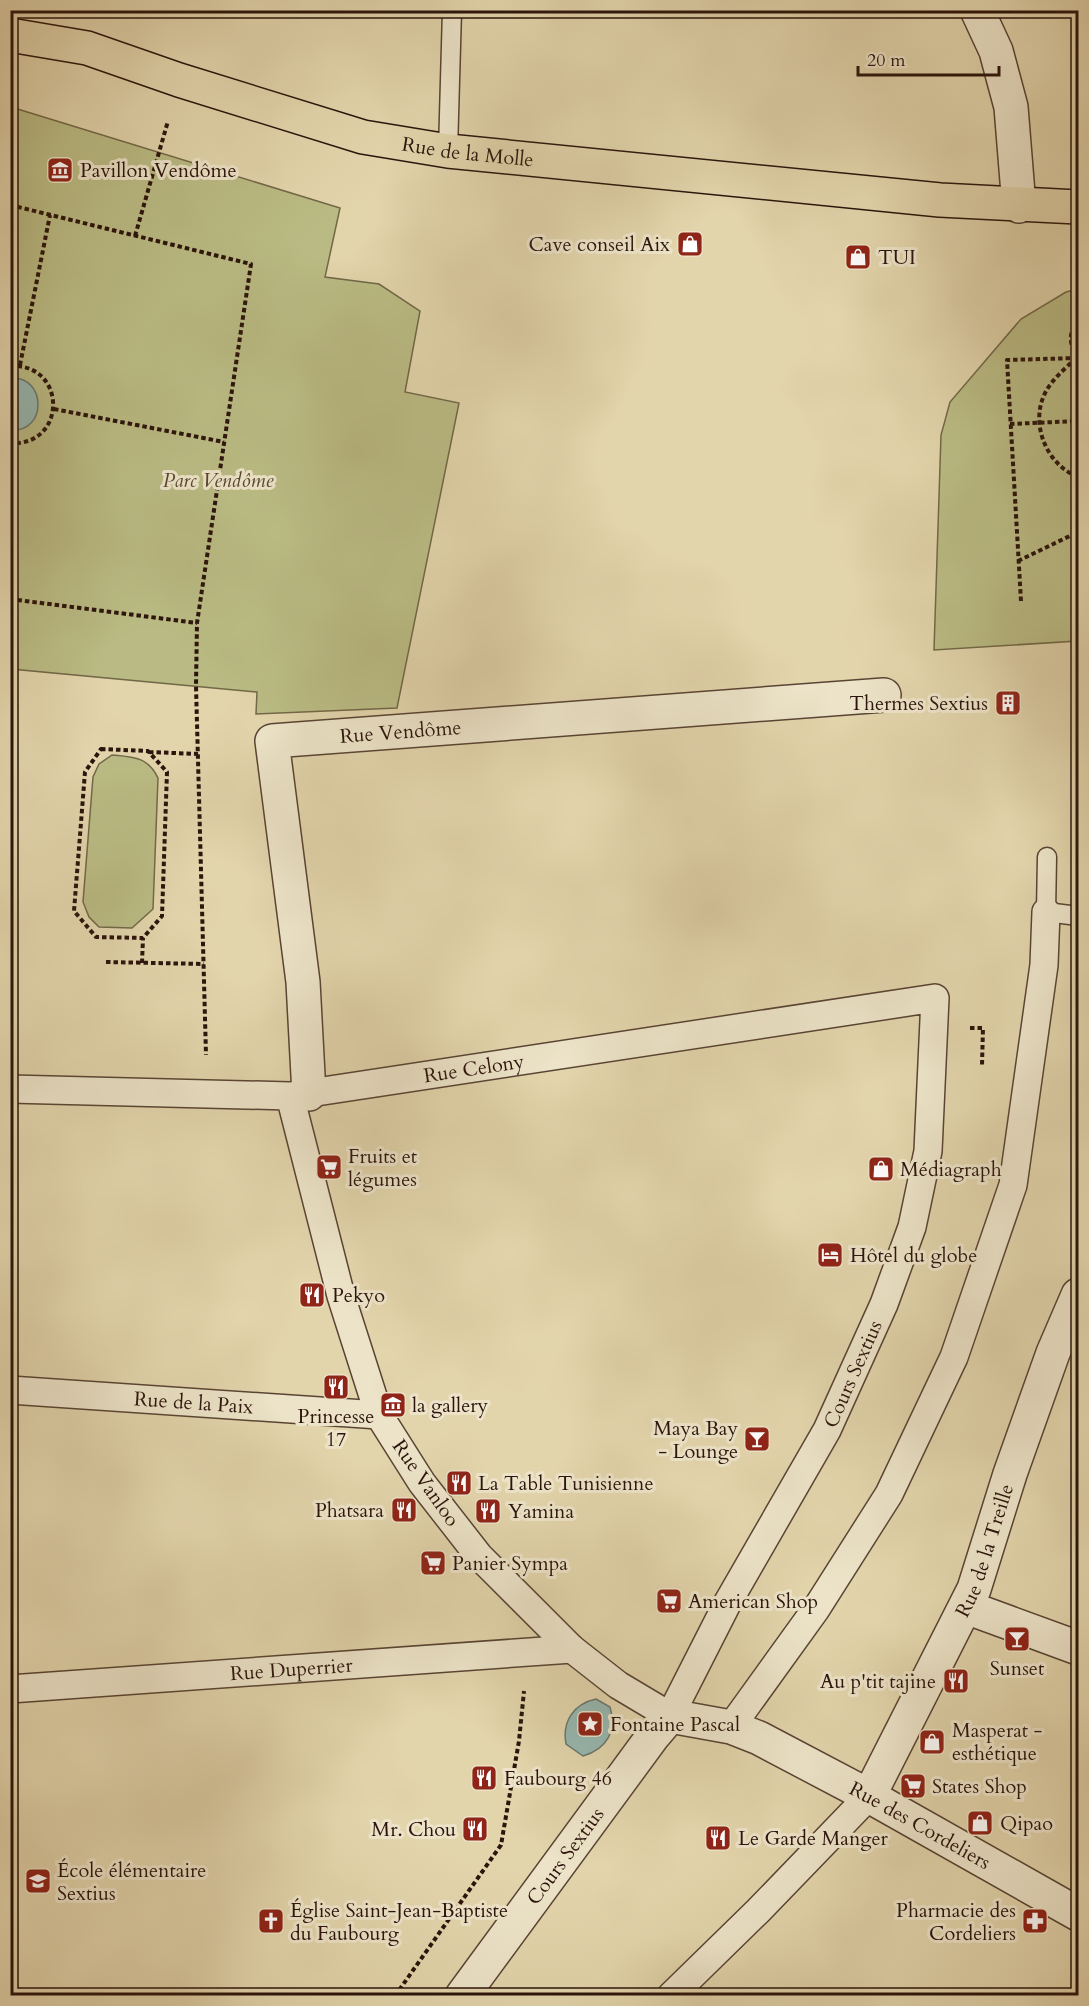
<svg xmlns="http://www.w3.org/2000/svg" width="1089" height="2006" font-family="Cardo,serif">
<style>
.green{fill:#babb84;stroke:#726848;stroke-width:1.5}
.water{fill:#96b7b0;stroke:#6b766e;stroke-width:1.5}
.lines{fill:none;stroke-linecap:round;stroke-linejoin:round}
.service-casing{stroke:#594434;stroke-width:21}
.pedestrian-casing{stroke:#594434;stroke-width:30}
.minor-casing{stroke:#594434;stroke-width:36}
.primary-casing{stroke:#2b140c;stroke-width:36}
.path{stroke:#2b140c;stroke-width:4;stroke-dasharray:4.5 3;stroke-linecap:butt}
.service{stroke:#ece3c8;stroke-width:18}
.pedestrian{stroke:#ece3c8;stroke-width:27}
.minor{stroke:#ece3c8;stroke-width:33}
.primary{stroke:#e2d4ab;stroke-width:33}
.labels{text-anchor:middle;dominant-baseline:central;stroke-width:6;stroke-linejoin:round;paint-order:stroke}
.street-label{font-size:20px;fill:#2b140c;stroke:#ece3c8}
.poi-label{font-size:20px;fill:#2b140c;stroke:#ece3c8;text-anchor:start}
.park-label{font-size:20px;font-style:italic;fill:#564630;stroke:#ece3c8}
</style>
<rect width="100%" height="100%" fill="#e2d4ab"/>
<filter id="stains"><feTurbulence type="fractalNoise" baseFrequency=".00333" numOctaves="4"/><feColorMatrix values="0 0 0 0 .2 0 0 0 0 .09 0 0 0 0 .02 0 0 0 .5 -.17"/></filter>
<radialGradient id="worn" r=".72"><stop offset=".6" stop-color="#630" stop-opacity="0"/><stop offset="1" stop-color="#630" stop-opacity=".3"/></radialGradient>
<path class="green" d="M 11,107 L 340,208 L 325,277 L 379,284 L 420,311 L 405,392 L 459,403 L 397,708 L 256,714 L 257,692 L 11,669 Z
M 1078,289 L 1078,641 L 934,650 L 941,435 L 950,402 L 1021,319 L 1066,292 Z
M 112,755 C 134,757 148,757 158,778 L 153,909 L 132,928 L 99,927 L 89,917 L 83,902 L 93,777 L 99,764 Z"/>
<path class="water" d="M 11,378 C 47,376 47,433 11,430 Z
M 596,1699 L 610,1707 C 617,1731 607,1749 583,1756 L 566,1744 C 562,1722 573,1704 596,1699 Z"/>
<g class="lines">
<defs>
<path id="service" d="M 448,151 L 452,10
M 1047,857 L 1046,912 L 1078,916"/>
<g id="pedestrian">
<path id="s1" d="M 10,1089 L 290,1096 L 935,998 L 928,1151 L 912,1227 L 884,1304 L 827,1430 L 728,1602 L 670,1716 L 618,1685 L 572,1649 L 479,1556 L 422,1483 L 379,1415 L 341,1296 L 290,1096"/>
<path id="s2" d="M 10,1390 L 379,1415"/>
<path id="s3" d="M 10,1689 L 572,1649"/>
<path d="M 731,1727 L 816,1609 L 889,1494 L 954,1357 L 1013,1185 L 1044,965 L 1046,912"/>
<path d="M 671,1996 L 758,1911 L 869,1796"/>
</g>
<g id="minor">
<path d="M 977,10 L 996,51 L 1011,107 L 1019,206"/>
<path id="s4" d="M 309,1094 L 303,982 L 272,741 L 884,695"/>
<path d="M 966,1607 L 1078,1648"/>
<path id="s5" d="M 869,1796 L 974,1589 L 1010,1474 L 1053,1353 L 1078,1295"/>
<path id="s6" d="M 462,1996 L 653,1736 L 670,1716 L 731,1727 L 759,1738 L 869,1796 L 1078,1914"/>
</g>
<g id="primary">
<path id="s7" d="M 10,35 L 87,48 L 179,80 L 363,137 L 448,151 L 940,200 L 1078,207"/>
</g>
</defs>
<use href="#service" class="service-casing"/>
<use href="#pedestrian" class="pedestrian-casing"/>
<use href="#minor" class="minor-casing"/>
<use href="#primary" class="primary-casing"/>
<path class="path" d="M 10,205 L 251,264 L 197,623 L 196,686 L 206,1055
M 135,236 L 168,121
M 1076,358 C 1068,366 1057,375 1050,385 C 1027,416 1043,463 1078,477
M 1078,358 C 1069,346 1068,332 1078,320
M 20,365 L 50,215
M 10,366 C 68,363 67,447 10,443
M 54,409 L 224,442
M 1010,424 L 1078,421
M 1018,561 L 1078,532
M 10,599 L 197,623
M 1021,601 L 1007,360 L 1077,358
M 101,749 L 148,751 L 167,772 L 162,916 L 143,938 L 96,937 L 74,911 L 85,772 Z
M 149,752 L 198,754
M 106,962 L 204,964
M 142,963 L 143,938
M 970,1028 L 983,1028 L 982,1065
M 395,1996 L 501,1845 L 519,1741 L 524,1691"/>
<use href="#service" class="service"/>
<use href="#pedestrian" class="pedestrian"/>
<use href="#minor" class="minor"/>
<use href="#primary" class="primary"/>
</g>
<defs>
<symbol id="museum-square" viewBox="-11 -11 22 22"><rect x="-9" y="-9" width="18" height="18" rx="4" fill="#8f2418" stroke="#ece3c8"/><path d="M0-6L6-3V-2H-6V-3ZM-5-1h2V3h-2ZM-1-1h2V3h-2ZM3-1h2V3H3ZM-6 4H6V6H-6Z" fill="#fff"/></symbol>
<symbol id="shop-square" viewBox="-11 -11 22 22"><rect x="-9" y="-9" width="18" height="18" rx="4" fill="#8f2418" stroke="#ece3c8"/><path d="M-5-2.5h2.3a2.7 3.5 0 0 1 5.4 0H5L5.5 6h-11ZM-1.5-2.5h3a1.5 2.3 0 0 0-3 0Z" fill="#fff"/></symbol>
<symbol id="building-square" viewBox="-11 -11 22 22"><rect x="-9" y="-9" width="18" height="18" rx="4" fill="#8f2418" stroke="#ece3c8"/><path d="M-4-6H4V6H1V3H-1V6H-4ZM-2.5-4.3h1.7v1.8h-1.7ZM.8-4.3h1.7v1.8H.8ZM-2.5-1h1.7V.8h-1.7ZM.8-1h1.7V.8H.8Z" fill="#fff"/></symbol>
<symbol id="supermarket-square" viewBox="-11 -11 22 22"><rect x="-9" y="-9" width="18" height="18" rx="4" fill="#8f2418" stroke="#ece3c8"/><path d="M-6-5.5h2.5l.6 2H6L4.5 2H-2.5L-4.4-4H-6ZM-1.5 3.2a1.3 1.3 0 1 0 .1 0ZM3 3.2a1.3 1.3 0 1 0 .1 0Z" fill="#fff"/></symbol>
<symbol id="hotel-square" viewBox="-11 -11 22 22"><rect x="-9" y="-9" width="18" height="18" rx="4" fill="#8f2418" stroke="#ece3c8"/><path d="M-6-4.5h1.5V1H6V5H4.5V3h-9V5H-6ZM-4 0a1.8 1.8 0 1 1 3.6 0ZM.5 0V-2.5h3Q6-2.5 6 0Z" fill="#fff"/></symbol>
<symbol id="restaurant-square" viewBox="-11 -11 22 22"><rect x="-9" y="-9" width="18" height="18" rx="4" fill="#8f2418" stroke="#ece3c8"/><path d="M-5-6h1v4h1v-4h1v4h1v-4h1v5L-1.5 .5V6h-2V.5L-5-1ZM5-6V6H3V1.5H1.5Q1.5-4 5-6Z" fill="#fff"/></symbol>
<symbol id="bar-square" viewBox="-11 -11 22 22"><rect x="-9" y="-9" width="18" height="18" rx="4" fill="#8f2418" stroke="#ece3c8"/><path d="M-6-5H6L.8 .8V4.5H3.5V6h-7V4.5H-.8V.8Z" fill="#fff"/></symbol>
<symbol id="sight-square" viewBox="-11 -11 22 22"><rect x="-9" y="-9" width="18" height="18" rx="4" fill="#8f2418" stroke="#ece3c8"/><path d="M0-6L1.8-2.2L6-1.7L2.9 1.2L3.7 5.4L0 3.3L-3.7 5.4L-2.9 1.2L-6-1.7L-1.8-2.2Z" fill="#fff"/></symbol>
<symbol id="school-square" viewBox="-11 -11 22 22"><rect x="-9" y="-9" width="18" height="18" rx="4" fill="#8f2418" stroke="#ece3c8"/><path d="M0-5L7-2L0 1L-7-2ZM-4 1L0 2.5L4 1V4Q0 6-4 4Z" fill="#fff"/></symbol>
<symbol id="church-square" viewBox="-11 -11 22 22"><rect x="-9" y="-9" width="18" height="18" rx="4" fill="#8f2418" stroke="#ece3c8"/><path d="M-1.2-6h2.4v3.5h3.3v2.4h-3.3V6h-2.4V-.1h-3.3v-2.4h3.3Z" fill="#fff"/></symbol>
<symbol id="pharmacy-square" viewBox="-11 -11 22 22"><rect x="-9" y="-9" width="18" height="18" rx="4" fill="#8f2418" stroke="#ece3c8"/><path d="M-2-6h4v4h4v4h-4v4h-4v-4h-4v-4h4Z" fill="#fff"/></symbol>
</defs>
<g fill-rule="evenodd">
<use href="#museum-square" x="45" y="155" width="30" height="30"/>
<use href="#shop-square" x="675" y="229" width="30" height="30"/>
<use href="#shop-square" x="843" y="242" width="30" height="30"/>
<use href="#building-square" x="993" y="688" width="30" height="30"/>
<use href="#supermarket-square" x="314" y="1152" width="30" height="30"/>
<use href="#shop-square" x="866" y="1154" width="30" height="30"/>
<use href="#hotel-square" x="815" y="1240" width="30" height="30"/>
<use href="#restaurant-square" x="297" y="1280" width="30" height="30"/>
<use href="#restaurant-square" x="321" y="1372" width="30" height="30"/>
<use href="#museum-square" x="378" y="1390" width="30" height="30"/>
<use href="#bar-square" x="742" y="1424" width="30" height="30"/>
<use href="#restaurant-square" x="444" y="1468" width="30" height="30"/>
<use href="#restaurant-square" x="389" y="1495" width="30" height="30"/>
<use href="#restaurant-square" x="473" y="1496" width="30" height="30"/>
<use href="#supermarket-square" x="418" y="1548" width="30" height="30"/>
<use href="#supermarket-square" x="654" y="1586" width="30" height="30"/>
<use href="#bar-square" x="1002" y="1624" width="30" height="30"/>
<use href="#restaurant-square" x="941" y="1666" width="30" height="30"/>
<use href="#sight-square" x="575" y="1709" width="30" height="30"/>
<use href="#shop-square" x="917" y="1727" width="30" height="30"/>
<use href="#restaurant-square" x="469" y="1763" width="30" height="30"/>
<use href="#supermarket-square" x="898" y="1771" width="30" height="30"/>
<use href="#shop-square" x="965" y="1808" width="30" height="30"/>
<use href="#restaurant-square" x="460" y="1814" width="30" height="30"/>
<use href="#restaurant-square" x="703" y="1823" width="30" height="30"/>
<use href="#school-square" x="23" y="1866" width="30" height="30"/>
<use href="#church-square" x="256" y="1906" width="30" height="30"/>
<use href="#pharmacy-square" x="1020" y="1906" width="30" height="30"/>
</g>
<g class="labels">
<g class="street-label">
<text stroke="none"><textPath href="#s7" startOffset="474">Rue de la Molle</textPath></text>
<text stroke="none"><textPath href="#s4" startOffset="484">Rue Vendôme</textPath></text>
<text stroke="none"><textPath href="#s1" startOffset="466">Rue Celony</textPath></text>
<text transform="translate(853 1374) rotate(-66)">Cours Sextius</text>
<text stroke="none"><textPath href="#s2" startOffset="184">Rue de la Paix</textPath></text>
<text transform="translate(426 1483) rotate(55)">Rue Vanloo</text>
<text stroke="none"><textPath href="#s5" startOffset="272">Rue de la Treille</textPath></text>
<text stroke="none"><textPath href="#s3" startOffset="282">Rue Duperrier</textPath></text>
<text stroke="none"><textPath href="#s6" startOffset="624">Rue des Cordeliers</textPath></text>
<text stroke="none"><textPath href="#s6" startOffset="174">Cours Sextius</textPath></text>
</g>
<g class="poi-label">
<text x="80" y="170">Pavillon Vendôme</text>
<text x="670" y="244" text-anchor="end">Cave conseil Aix</text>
<text x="878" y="257">TUI</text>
<text x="988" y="703" text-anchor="end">Thermes Sextius</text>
<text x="348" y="1156">Fruits et<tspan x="348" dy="23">légumes</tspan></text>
<text x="900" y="1169">Médiagraph</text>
<text x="850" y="1255">Hôtel du globe</text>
<text x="332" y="1295">Pekyo</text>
<text x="412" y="1405">la gallery</text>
<text x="336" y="1416" text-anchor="middle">Princesse<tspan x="336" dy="23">17</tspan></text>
<text x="738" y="1428" text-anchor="end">Maya Bay<tspan x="738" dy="23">- Lounge</tspan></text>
<text x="478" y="1483">La Table Tunisienne</text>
<text x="384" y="1510" text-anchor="end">Phatsara</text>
<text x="508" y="1511">Yamina</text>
<text x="452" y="1563">Panier Sympa</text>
<text x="688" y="1601">American Shop</text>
<text x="1017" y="1668" text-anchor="middle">Sunset</text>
<text x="936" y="1681" text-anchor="end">Au p'tit tajine</text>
<text x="610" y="1724">Fontaine Pascal</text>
<text x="952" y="1730">Masperat -<tspan x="952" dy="23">esthétique</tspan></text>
<text x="504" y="1778">Faubourg 46</text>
<text x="932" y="1786">States Shop</text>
<text x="1000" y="1823">Qipao</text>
<text x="456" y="1829" text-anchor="end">Mr. Chou</text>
<text x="738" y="1838">Le Garde Manger</text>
<text x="57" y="1870">École élémentaire<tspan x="57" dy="23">Sextius</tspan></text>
<text x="290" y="1910">Église Saint-Jean-Baptiste<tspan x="290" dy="23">du Faubourg</tspan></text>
<text x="1016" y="1910" text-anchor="end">Pharmacie des<tspan x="1016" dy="23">Cordeliers</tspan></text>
</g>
<g class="park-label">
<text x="218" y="480">Parc Vendôme</text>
</g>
</g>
<rect width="1089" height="2006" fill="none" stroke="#e2d4ab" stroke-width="36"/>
<rect x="12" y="12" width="1065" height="1982" fill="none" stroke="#2b140c" stroke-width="3"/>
<rect x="18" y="18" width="1053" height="1970" fill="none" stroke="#2b140c" stroke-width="1.5"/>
<path d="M858 66v9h141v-9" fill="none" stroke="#2b140c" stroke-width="3"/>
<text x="867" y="66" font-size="18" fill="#2b140c" stroke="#ece3c8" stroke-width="4.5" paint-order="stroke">20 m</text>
<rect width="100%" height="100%" filter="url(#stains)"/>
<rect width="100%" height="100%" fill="url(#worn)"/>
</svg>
